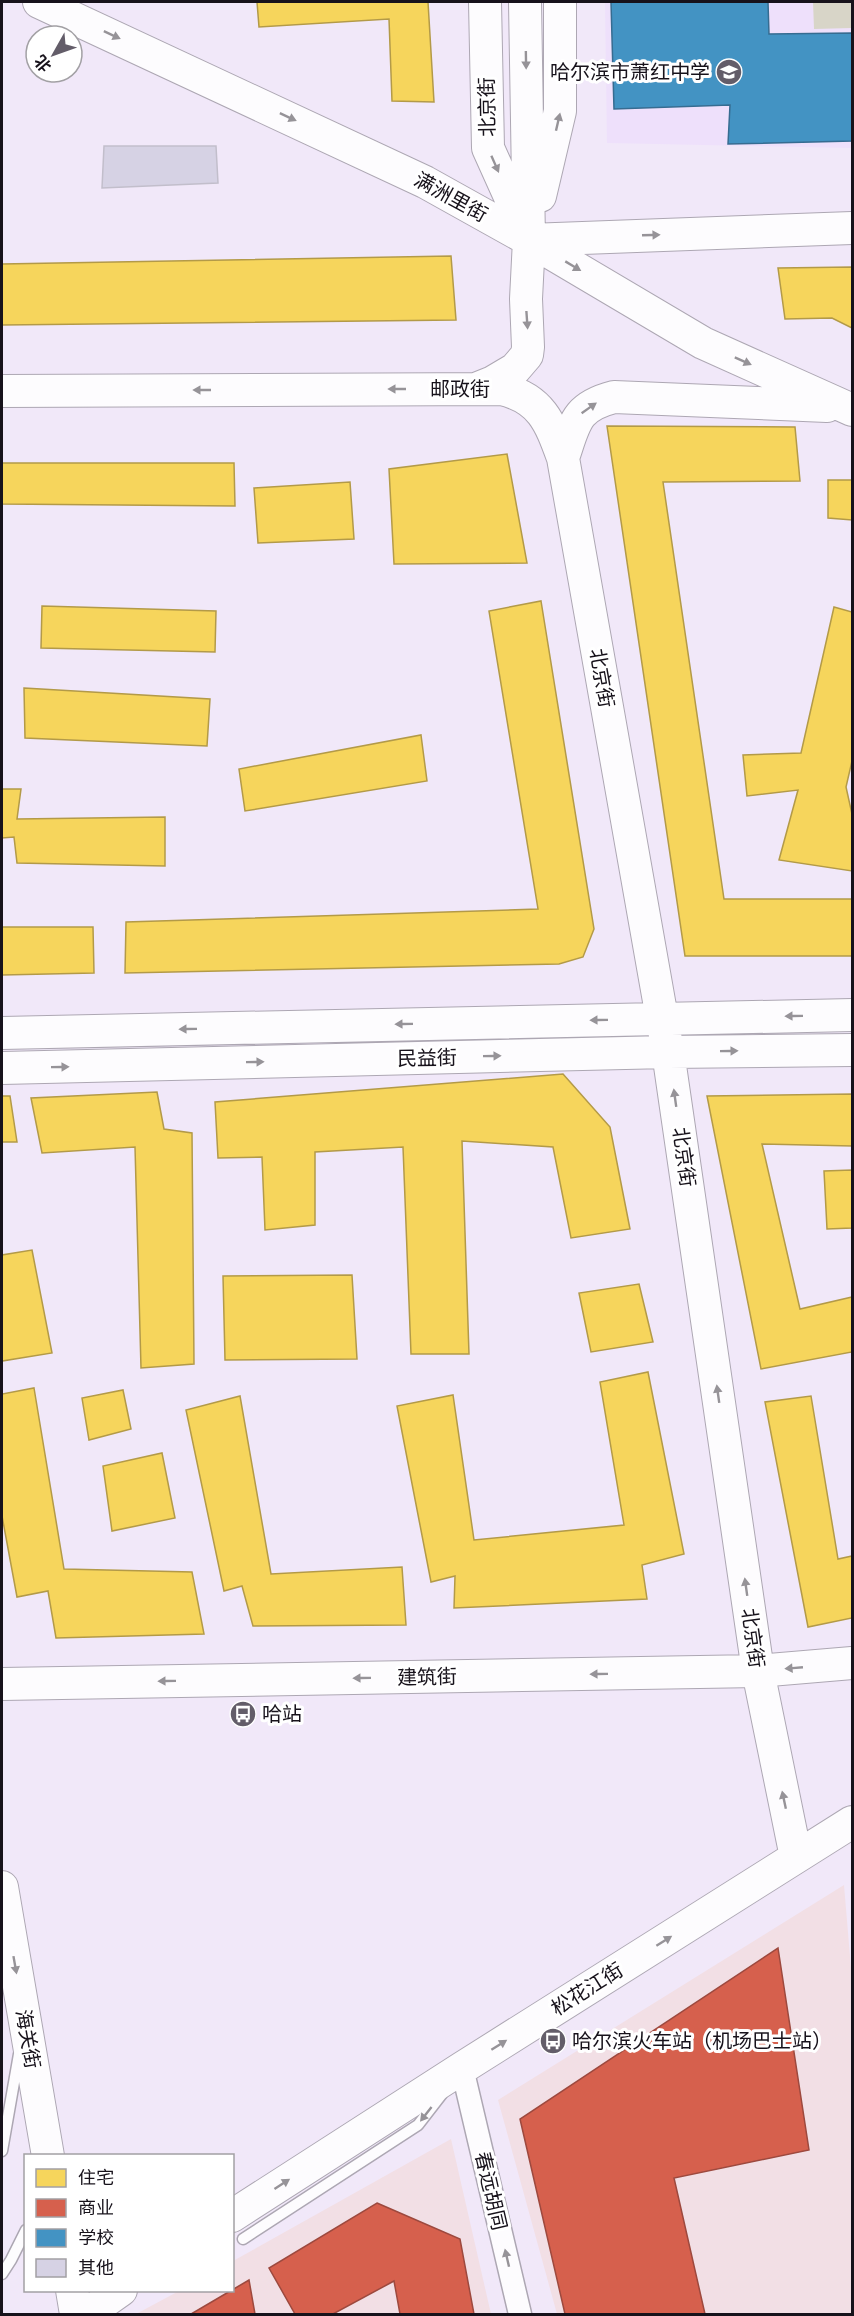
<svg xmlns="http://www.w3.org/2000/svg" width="854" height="2316" font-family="Cabin,'Noto Sans SC',sans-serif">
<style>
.commercial{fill:#f2dfe5}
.built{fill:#eee0fb}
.green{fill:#d8d5c8}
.homes{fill:#f6d55c;stroke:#b39a48;stroke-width:1.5}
.shops{fill:#d6604d;stroke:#9d493e;stroke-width:1.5}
.schools{fill:#4393c3;stroke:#366c91;stroke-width:1.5}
.building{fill:#d6d2e4;stroke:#c2becb;stroke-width:1.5}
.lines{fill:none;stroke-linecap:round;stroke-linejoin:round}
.lane-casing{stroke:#ada7b3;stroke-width:13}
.street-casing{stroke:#ada7b3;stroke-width:25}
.secondary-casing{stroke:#ada7b3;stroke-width:34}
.lane{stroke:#fdfcfe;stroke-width:10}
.street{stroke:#fdfcfe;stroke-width:22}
.secondary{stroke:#fdfcfe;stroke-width:32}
.oneway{fill:#969398}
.labels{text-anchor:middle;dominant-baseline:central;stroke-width:6;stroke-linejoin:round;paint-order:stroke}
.poi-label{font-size:20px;fill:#17121b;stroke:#fff;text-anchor:start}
.street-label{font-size:20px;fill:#17121b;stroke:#fff}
</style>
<rect width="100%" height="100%" fill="#f1e8f9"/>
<path class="commercial" d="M 844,1885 L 852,1980 L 852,2314 L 557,2314 L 498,2100 Z
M 451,2139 L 491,2314 L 136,2314 L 179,2291 L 232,2290 L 233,2261 Z"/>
<path class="built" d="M 605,2 L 852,2 L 852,148 L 607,143 Z"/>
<path class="green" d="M 813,2 L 852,2 L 852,28 L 814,29 Z"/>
<path class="homes" d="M 257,2 L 428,2 L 434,102 L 392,101 L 389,19 L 259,27 Z
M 451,256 L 456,320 L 2,325 L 2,264 Z
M 852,267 L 852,328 L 832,318 L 785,319 L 778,268 Z
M 607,426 L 795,427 L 800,481 L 663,482 L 724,899 L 852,899 L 852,956 L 685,956 Z
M 507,454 L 527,563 L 394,564 L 389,469 Z
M 2,463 L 234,463 L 235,506 L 2,504 Z
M 828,480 L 852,480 L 852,520 L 828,518 Z
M 350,482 L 354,539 L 258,543 L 254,488 Z
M 541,601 L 594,929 L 583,957 L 559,964 L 125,973 L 126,922 L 538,909 L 489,611 Z
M 42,606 L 216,611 L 215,652 L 41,648 Z
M 834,607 L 852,612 L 852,761 L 846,787 L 852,814 L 852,871 L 779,860 L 798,790 L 747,796 L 743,755 L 801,753 Z
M 24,688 L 210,699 L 207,746 L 25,738 Z
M 421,735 L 427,781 L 245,811 L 239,769 Z
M 2,789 L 21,789 L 17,819 L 165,817 L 165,866 L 17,863 L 14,837 L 2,838 Z
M 2,927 L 93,927 L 94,973 L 2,975 Z
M 563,1074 L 610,1127 L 630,1229 L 571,1238 L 553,1147 L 462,1141 L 469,1354 L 411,1354 L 403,1147 L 315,1152 L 315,1225 L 265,1230 L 262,1157 L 218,1158 L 215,1102 Z
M 157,1092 L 164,1129 L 192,1133 L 194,1364 L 141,1368 L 135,1147 L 42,1153 L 31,1098 Z
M 852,1094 L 852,1146 L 762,1144 L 800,1309 L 852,1297 L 852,1352 L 761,1369 L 707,1096 Z
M 2,1096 L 10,1096 L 17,1142 L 2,1142 Z
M 852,1170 L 852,1228 L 827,1229 L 824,1171 Z
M 32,1250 L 52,1353 L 2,1361 L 2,1255 Z
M 352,1275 L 357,1359 L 225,1360 L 223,1276 Z
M 639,1284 L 653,1342 L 591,1352 L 579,1293 Z
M 648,1372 L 684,1554 L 642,1565 L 647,1599 L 454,1608 L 455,1576 L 431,1582 L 397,1406 L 453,1395 L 474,1540 L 624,1525 L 600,1382 Z
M 34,1388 L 64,1569 L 192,1572 L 204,1634 L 56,1638 L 48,1591 L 17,1597 L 2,1516 L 2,1394 Z
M 123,1390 L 131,1429 L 89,1440 L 82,1398 Z
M 240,1396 L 271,1574 L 402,1567 L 406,1625 L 253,1626 L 242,1586 L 224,1591 L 186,1410 Z
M 811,1396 L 838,1559 L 852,1556 L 852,1618 L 808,1627 L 765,1402 Z
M 162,1453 L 175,1518 L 112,1531 L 103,1466 Z"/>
<path class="shops" d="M 778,1948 L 809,2150 L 674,2178 L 705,2314 L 565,2314 L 520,2119 Z
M 377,2203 L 460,2239 L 474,2314 L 400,2314 L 394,2281 L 333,2314 L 295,2314 L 269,2268 Z
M 249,2280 L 255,2314 L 191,2314 L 232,2290 Z"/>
<path class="schools" d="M 611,2 L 768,2 L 769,34 L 852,33 L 852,141 L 728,144 L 730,105 L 614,109 Z"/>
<path class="building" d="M 104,146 L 216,146 L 218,183 L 102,188 Z"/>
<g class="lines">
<defs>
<path id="lane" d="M 2,2151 L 19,2054
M 243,2239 L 418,2125 L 442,2094
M 2,2274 L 11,2260 L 26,2230"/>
<path id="street" d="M 462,2068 L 520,2314"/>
<path id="secondary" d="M 39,2 L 425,182 L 529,240 L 703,343 L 852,410
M 485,2 L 488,148 L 524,228
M 540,196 L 560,111 L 560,2
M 529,240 L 852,228
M 478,388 L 493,382 L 515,369 L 527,355 L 528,347 L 526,299 L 529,240 L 525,2
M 2,391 L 501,389 C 541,398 550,422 563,458 L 668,1052 L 758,1671 L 796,1857
M 563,458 C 575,423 575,407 614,397 L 827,406
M 2,1033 L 852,1015
M 2,1068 L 668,1052 L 852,1050
M 2,1684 L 758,1671 L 852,1663
M 2,1887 L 48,2156
M 232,2216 L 462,2068 L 852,1822
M 72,2290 L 76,2314
M 87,2314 L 121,2290"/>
</defs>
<use href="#lane" class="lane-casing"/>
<use href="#street" class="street-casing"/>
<use href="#secondary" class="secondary-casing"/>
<use href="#lane" class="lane"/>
<use href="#street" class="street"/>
<use href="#secondary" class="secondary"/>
</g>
<defs><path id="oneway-solid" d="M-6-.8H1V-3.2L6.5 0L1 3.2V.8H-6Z" transform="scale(1.5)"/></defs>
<g class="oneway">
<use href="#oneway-solid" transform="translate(112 35) rotate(25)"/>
<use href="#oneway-solid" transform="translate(526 60) rotate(89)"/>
<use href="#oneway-solid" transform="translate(288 117) rotate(25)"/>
<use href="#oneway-solid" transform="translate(558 122) rotate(-77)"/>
<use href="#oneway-solid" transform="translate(495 164) rotate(66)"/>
<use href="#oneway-solid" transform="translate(651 235) rotate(-2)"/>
<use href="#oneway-solid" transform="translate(573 266) rotate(31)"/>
<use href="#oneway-solid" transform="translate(527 320) rotate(86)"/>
<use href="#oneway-solid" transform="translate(743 361) rotate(24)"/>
<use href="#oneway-solid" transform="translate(397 389) rotate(180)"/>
<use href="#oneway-solid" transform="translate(202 390) rotate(180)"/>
<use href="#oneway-solid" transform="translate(589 408) rotate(-35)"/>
<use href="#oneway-solid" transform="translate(794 1016) rotate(179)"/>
<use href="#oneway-solid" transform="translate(599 1020) rotate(179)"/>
<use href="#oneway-solid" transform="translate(404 1024) rotate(179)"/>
<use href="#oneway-solid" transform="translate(188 1029) rotate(179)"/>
<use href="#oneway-solid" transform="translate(729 1051) rotate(-1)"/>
<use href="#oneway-solid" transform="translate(492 1056) rotate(-1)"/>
<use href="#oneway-solid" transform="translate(255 1062) rotate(-1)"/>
<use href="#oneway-solid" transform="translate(60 1067) rotate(-1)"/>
<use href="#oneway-solid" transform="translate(675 1098) rotate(-98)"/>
<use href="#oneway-solid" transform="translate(718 1394) rotate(-98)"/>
<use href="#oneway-solid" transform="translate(746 1587) rotate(-98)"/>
<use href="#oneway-solid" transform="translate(794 1668) rotate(175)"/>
<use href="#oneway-solid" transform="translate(599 1674) rotate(179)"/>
<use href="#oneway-solid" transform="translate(362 1678) rotate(179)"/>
<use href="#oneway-solid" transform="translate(167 1681) rotate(179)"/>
<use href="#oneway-solid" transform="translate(784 1800) rotate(-102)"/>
<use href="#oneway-solid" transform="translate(664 1941) rotate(-32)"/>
<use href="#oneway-solid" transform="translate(15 1965) rotate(80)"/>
<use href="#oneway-solid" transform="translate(499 2045) rotate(-32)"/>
<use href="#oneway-solid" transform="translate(426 2114) rotate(128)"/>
<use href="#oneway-solid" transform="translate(282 2184) rotate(-33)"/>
<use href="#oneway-solid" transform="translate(507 2258) rotate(-103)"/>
</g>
<defs>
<symbol id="school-disc" viewBox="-11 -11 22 22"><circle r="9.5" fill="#635d69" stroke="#fff"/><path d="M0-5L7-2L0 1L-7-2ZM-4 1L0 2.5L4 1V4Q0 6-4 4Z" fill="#fff"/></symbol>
<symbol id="bus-disc" viewBox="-11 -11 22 22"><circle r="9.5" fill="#635d69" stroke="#fff"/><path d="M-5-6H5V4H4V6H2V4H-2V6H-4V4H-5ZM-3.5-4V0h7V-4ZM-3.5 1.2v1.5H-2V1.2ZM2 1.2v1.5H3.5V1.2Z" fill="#fff"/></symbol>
</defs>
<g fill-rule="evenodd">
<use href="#school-disc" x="714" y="57" width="30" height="30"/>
<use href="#bus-disc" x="228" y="1699" width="30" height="30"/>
<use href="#bus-disc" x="538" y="2026" width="30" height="30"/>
</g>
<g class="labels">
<g class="poi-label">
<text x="710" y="72" text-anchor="end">哈尔滨市萧红中学</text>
<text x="262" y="1714">哈站</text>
<text x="572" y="2041">哈尔滨火车站（机场巴士站）</text>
</g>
<g class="street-label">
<text transform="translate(487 107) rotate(-91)">北京街</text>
<text transform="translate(451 197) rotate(29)">满洲里街</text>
<text x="460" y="389">邮政街</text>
<text transform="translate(602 678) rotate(80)">北京街</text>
<text transform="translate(427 1058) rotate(-1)">民益街</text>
<text transform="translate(684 1157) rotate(82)">北京街</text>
<text transform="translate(753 1638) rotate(82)">北京街</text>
<text transform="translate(427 1677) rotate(-1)">建筑街</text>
<text transform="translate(587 1989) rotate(-32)">松花江街</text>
<text transform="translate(28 2039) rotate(80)">海关街</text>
<text transform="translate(491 2191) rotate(77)">春远胡同</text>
</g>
</g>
<rect width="854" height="2316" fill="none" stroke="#17121b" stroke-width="6"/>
<rect x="24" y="2154" width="210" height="138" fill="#ffffff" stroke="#a2a0a4" stroke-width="1.5"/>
<rect x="36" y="2169" width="30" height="18" fill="#f6d55c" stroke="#a2a0a4" stroke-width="1.5"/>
<text x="78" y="2184" font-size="18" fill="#17121b">住宅</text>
<rect x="36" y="2199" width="30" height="18" fill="#d6604d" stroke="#a2a0a4" stroke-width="1.5"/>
<text x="78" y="2214" font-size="18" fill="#17121b">商业</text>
<rect x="36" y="2229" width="30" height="18" fill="#4393c3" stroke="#a2a0a4" stroke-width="1.5"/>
<text x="78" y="2244" font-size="18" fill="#17121b">学校</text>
<rect x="36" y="2259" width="30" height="18" fill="#d6d2e4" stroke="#a2a0a4" stroke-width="1.5"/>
<text x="78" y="2274" font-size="18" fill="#17121b">其他</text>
<g transform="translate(54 54) rotate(230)"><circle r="28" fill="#ffffff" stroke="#a2a0a4" stroke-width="1.5"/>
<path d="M0-4.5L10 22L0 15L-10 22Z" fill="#635d69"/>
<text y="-9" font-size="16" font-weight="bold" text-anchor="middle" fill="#17121b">北</text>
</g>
</svg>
